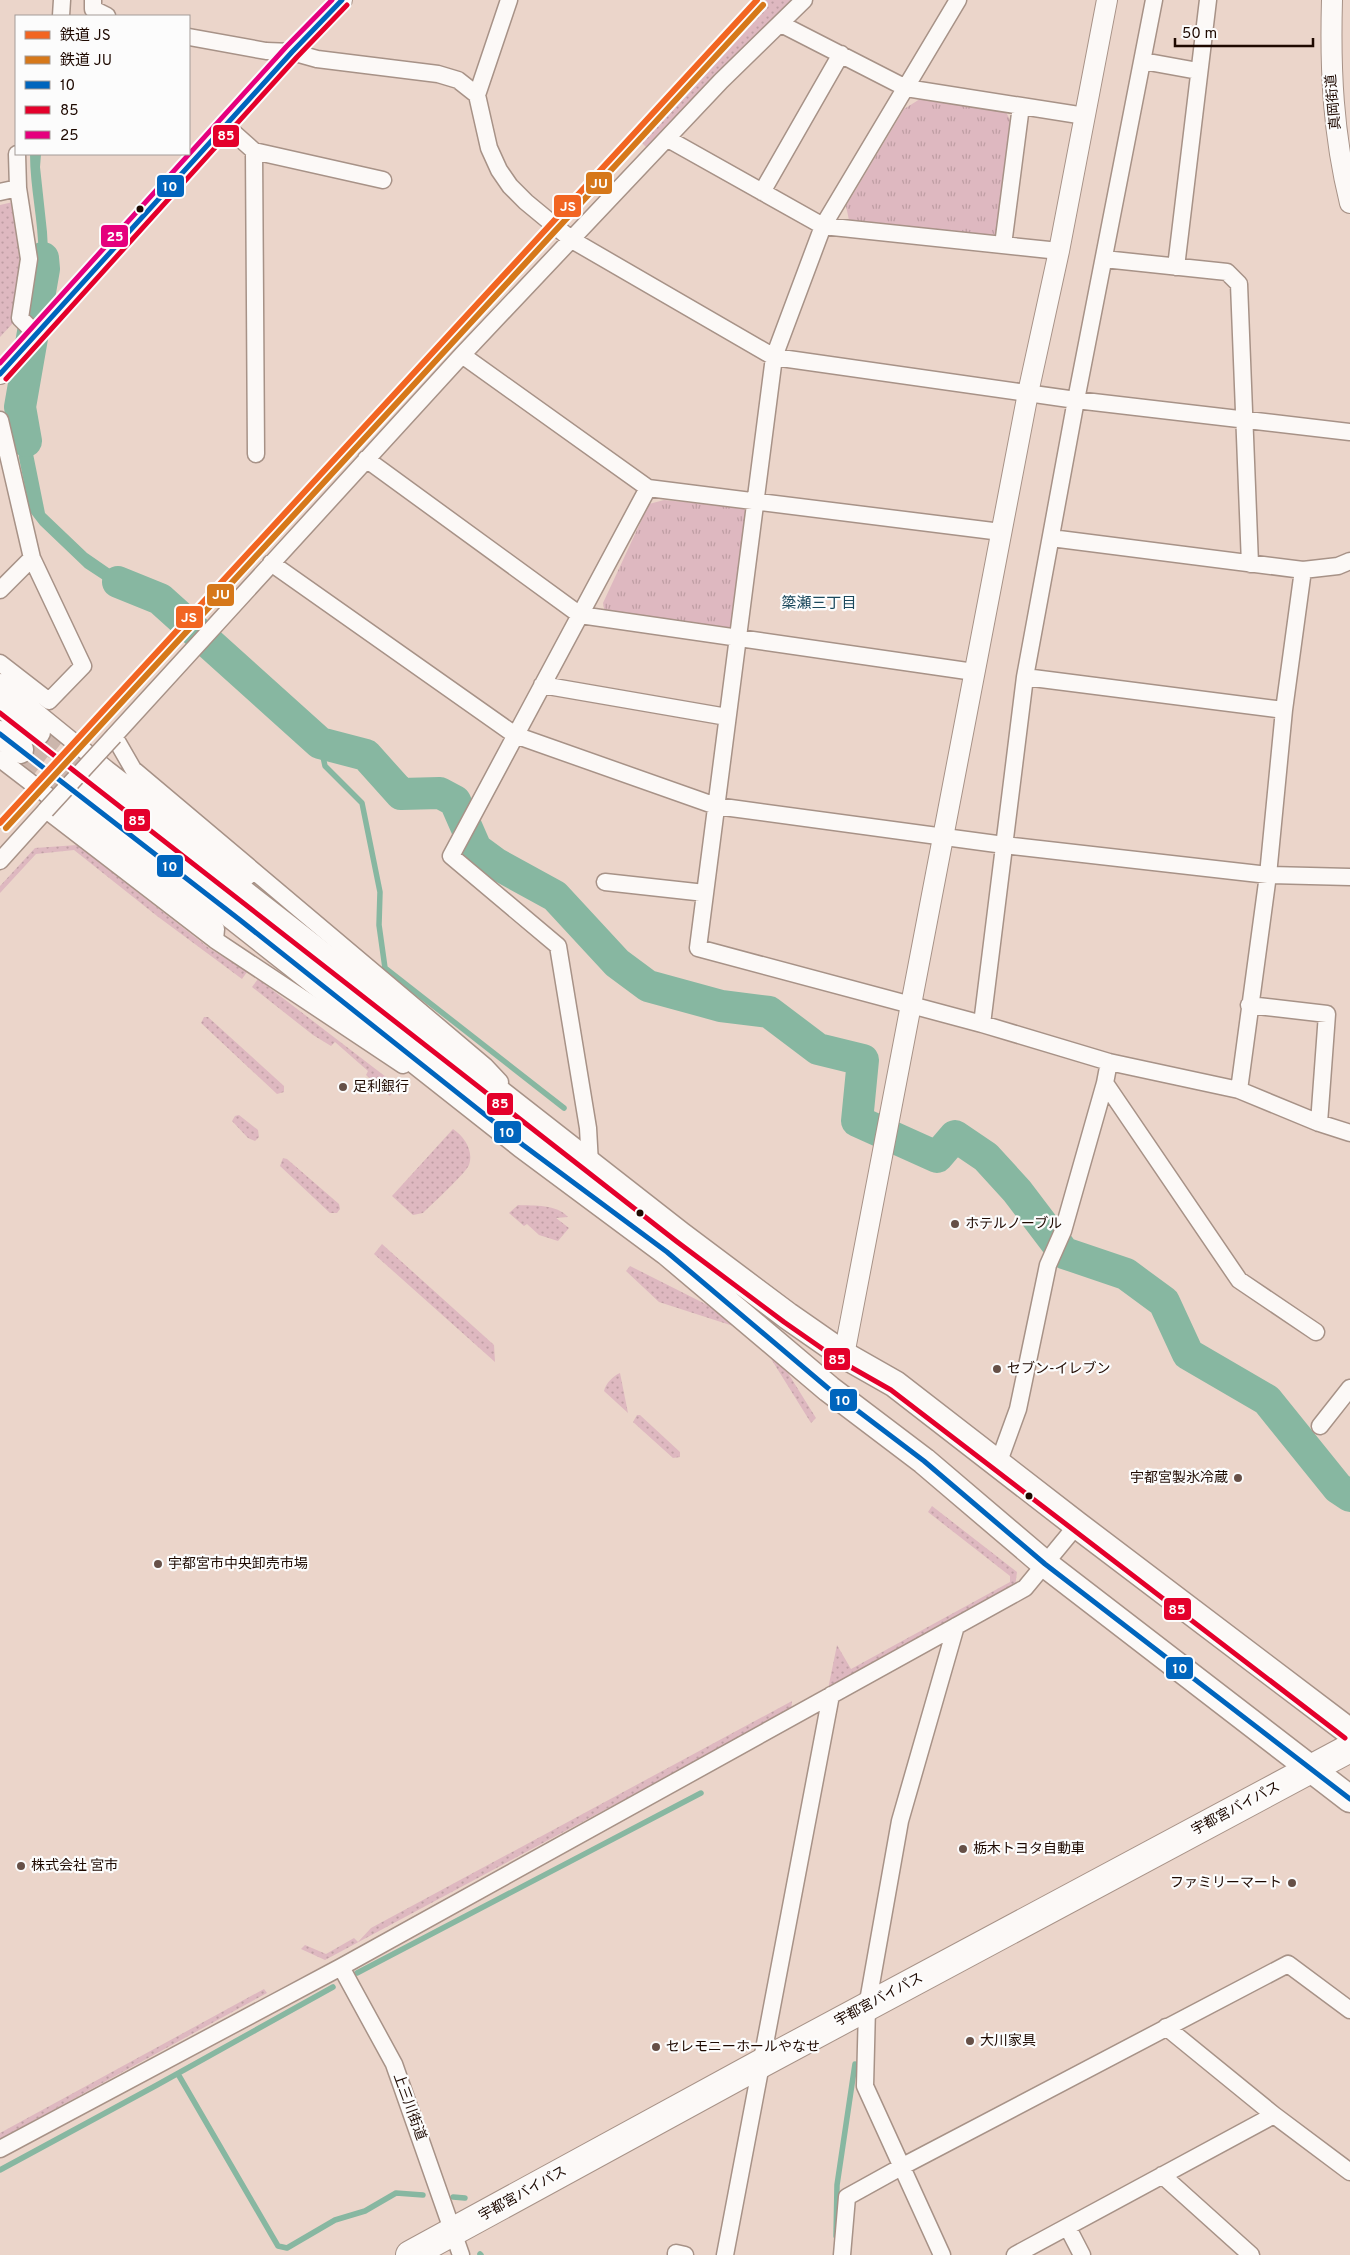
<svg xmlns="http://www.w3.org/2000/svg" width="1350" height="2255" font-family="Overpass,'Noto Sans JP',sans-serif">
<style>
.grass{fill:url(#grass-dots)}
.park{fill:url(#park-tufts)}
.water{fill:#87b7a1}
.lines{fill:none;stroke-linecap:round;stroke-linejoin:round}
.stream{stroke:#87b7a1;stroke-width:5.5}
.river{stroke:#87b7a1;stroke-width:32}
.primary-tunnel{stroke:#ccb6ac;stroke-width:26;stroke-dasharray:26 13;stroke-linecap:butt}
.minor-casing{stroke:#a79287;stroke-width:19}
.tertiary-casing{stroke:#a79287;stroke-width:22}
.primary-casing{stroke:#a79287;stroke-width:29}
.trunk-casing{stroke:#a79287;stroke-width:30}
.minor{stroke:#fcf9f7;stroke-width:16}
.tertiary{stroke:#fcf9f7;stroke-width:20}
.primary{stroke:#fcf9f7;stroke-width:26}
.trunk{stroke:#fcf9f7;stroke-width:28}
.minor-bridge-casing{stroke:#a79287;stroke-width:19;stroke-linecap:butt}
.minor-bridge{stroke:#fcf9f7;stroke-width:16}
.bus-1-casing{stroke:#fcfcfc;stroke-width:9}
.bus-2-casing{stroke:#fcfcfc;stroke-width:9}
.bus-3-casing{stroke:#fcfcfc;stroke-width:9}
.bus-1{stroke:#0065bd;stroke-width:5}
.bus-2{stroke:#e4002b;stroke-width:5}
.bus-3{stroke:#e5007d;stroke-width:5}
.rail-1-casing{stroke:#fcfcfc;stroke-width:10}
.rail-2-casing{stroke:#fcfcfc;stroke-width:10}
.rail-1{stroke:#f26522;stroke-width:6}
.rail-2{stroke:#d6781a;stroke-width:6}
.bus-dot{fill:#1e0900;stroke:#fcfcfc;stroke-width:2}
.poi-dot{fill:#665047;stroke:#fcfcfc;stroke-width:2}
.labels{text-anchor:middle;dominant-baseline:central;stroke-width:4.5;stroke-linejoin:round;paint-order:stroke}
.street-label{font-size:14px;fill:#1e0900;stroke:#fcfcfc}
.poi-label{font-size:14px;fill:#1e0900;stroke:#fcfcfc;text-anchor:start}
.neighbourhood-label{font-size:15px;fill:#1a485c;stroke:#fcfcfc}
.line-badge{stroke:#fcfcfc;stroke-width:2}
.badge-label{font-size:14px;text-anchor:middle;font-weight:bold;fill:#fff}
</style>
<defs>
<pattern id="grass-dots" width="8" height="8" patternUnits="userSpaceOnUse" patternTransform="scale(1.25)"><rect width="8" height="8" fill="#deb8c0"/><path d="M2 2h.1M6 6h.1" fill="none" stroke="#be9da3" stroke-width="1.8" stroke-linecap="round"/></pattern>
<pattern id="park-tufts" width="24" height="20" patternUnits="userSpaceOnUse" patternTransform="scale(1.25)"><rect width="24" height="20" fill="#deb8c0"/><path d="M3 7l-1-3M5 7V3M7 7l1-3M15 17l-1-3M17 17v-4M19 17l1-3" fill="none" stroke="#be9da3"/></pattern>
</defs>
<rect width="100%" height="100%" fill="#ebd5ca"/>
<path class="grass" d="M 766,0 L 796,0 L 647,148 L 639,140 Z
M 13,202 L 22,259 L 13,323 L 0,337 L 0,205 Z
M 77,845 L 209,948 L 247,972 L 242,979 L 157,916 L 74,850 L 36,854 L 0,893 L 0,886 L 35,848 Z
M 258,979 L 386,1077 L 383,1084 L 392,1093 L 390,1096 L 366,1075 L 368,1071 L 335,1042 L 331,1046 L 313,1035 L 252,987 Z
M 204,1017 L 208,1017 L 284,1086 L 284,1092 L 277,1094 L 201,1023 Z
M 239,1115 L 258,1130 L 259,1137 L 255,1141 L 248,1138 L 232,1121 L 235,1116 Z
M 453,1129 C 464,1136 474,1151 469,1165 C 466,1173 431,1205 423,1213 L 413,1215 L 392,1196 Z
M 283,1158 L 287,1159 L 339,1204 L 340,1209 L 337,1213 L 330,1213 L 280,1166 Z
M 518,1205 C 534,1206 557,1204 568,1217 L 556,1218 L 569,1228 L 558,1241 L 539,1235 L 527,1224 L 524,1226 L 509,1213 Z
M 382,1244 L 494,1345 L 495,1362 L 374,1254 Z
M 630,1266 L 763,1333 L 816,1418 L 811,1423 L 755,1333 L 659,1302 L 626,1271 Z
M 620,1373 L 628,1413 L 604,1391 C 606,1383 613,1376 620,1373 Z
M 637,1415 L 640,1415 L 680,1452 L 680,1457 L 673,1458 L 633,1422 Z
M 932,1506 L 1017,1572 L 1015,1587 L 828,1689 L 837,1645 L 851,1669 L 1010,1582 L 1010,1576 L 928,1512 Z
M 792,1701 L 791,1710 L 325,1960 L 301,1949 L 305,1945 L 326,1954 L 354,1938 L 358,1942 L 371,1928 Z
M 264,1989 L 267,1993 L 0,2139 L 0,2133 Z"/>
<path class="park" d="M 920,99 L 1005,110 L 1011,122 L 998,233 L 988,239 L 850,225 L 846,206 L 904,109 Z
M 664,500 L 744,508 L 749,520 L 734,626 L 726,632 L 605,613 L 603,603 L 649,504 Z"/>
<path class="water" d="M 30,154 L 41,154 L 40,167 L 47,232 L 49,269 L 46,292 L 33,307 C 35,295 38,282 38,269 C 41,230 30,192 30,154 Z
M 33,385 L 26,419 L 45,513 L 87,553 L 113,571 L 162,596 L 153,607 L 117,589 L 85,568 L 40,525 L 30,512 L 19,458 L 15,405 Z"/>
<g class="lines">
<path class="stream" d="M 320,743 L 325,766 L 362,803 L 380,892 L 379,925 L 385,968 L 564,1108
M 357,1973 L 701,1793
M 178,2074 L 278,2246 L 287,2248 L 335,2220 L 365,2211 L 396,2193 L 423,2195
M 0,2170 L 157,2085 L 333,1987
M 453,2197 L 465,2198
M 836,2236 L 837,2185 L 855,2064
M 480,2254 L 481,2255"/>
<path class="river" d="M 26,441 L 20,407 L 44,269 L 43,258
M 118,582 L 160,599 L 320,743 L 366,755 L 401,794 L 440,793 L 455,801 L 476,849 L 495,863 L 555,896 L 617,963 L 648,986 L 721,1006 L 769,1012 L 818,1049 L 863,1060 L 857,1121 L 937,1157 L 955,1136 L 986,1157 L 1017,1191 L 1064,1253 L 1126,1274 L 1164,1302 L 1188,1354 L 1267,1400 L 1338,1488 L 1350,1496"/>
<path class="primary-tunnel" d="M 37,732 L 93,776
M 20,750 L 78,794"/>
<defs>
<path id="minor" d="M 93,0 L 93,9 L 107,16
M 509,0 L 477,95 L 489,148 L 499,170 L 510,186 L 526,202 L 572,240 L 774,357 L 1076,400 L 1350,432
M 958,0 L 823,226 L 774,357 L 698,948 L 982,1024 L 1109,1062 L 1239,1090 L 1319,1123 L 1350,1133
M 61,16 L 62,0
M 781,24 L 906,88 L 1085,116
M 189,37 L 266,51 L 292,52 L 317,59 L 438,74 L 458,80 L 477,95
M 1143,61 L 1198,71
M 226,126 L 254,151 L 256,454
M 668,139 L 823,226 L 1059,251
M 254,151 L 383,180
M 18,188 L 29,259 L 20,318 L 37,335
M 0,192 L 18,188 L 17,154
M 762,192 L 841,54
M 1003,245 L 1021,106
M 1104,259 L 1227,272 L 1239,284 L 1250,564
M 1176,267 L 1208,0
M 462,355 L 648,488 L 1001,532
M 0,420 L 32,558 L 83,666 L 49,701 L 0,663
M 366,459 L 580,615 L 974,672
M 1051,538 L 1303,570 L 1284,710 L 1268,875 L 1239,1090
M 271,563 L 515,735 L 716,806 L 1004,845 L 1268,875 L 1350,877
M 1303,570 L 1338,566 L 1350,561
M 0,590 L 32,558
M 1025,677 L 1284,710
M 0,682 L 107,769 L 247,877
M 542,685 L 727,717
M 0,759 L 205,916 L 216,929 L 215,940
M 0,861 L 46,810 L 215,940 L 403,1065
M 605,882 L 705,893
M 1249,1005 L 1327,1014 L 1319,1123
M 982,1024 L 1025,677 L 1076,400 L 1154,0
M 500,1082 L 485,1066 L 133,769 L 114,736 L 462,355 L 721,81 L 804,0
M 1105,1083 L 1239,1280 L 1316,1332
M 590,1164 L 588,1128 L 558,946 L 451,856 L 648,488
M 1320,1426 L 1350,1388
M 998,1464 L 1018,1409 L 1048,1265 L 1063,1231 L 1105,1083 L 1109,1062
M 341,1967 L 394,2064 L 461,2255
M 1274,2115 L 1350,2172
M 0,2149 L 341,1967 L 1025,1588 L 1077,1525
M 1162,2175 L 1251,2255
M 1068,2228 L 1082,2255
M 676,2255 L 676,2253 L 685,2255
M 725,2255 L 831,1695
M 842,2255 L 847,2197 L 903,2166 L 1288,1964 L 1350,2010
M 942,2255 L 865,2086 L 867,2007 L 900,1821 L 956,1626
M 1015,2255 L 1274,2115 L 1166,2027"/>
<path id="tertiary" d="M 1332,0 C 1330,70 1333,134 1350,203
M 0,374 L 292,52 L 342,0
M 844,1355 L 1028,393 L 1059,251 L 1107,0"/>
<path id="primary" d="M 0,703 L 37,732
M 0,734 L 20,750
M 93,776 L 680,1235 L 788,1316 L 844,1355 L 895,1384 L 1077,1525 L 1350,1732
M 78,794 L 523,1145 L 667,1252 L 829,1389 L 924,1461 L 1045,1564 L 1350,1799"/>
<path id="trunk" d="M 410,2255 L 762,2063 L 1350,1748"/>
</defs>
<use href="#minor" class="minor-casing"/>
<use href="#tertiary" class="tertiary-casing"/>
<use href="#primary" class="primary-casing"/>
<use href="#trunk" class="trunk-casing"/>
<use href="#minor" class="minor"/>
<use href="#tertiary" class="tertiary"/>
<use href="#primary" class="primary"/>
<use href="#trunk" class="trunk"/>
<defs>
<path id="minor-bridge" d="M 46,810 L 114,736"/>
</defs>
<use href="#minor-bridge" class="minor-bridge-casing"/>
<use href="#minor-bridge" class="minor-bridge"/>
<defs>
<path id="bus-1" d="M 0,374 L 292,52 L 342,0
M 0,734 L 240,920 L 523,1145 L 667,1252 L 829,1389 L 924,1461 L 1045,1564 L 1350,1799"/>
<path id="bus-2" d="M 6,379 L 297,57 L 347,5
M 0,713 L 676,1241 L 784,1322 L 840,1361 L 891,1390 L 1345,1738"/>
<path id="bus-3" d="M 0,363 L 286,47 L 332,0"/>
</defs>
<use href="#bus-1" class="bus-1-casing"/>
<use href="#bus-2" class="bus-2-casing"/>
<use href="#bus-3" class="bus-3-casing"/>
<use href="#bus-1" class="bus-1"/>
<use href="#bus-2" class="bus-2"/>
<use href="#bus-3" class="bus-3"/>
<defs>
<path id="rail-1" d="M 0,823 L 757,0"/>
<path id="rail-2" d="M 6,828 L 763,5"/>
</defs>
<use href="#rail-1" class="rail-1-casing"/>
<use href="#rail-2" class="rail-2-casing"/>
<use href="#rail-1" class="rail-1"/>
<use href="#rail-2" class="rail-2"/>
</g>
<g class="bus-dot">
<circle cx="140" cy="209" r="4.5"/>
<circle cx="640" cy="1213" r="4.5"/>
<circle cx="1029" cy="1496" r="4.5"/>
</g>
<g class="poi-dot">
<circle cx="343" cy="1087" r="5"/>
<circle cx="955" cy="1224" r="5"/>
<circle cx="997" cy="1369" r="5"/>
<circle cx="1238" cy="1478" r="5"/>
<circle cx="158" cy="1564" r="5"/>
<circle cx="963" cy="1849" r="5"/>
<circle cx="21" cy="1866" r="5"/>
<circle cx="1292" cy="1883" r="5"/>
<circle cx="970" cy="2041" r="5"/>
<circle cx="656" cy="2047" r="5"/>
</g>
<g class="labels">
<g class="street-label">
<text transform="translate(1334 102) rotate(-95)">真岡街道</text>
<text transform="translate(1236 1809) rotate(-28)">宇都宮バイパス</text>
<text transform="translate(879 2000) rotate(-28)">宇都宮バイパス</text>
<text transform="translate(409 2107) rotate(70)">上三川街道</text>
<text transform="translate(523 2194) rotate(-29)">宇都宮バイパス</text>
</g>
<g class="poi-label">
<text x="353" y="1087">足利銀行</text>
<text x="965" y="1224">ホテルノーブル</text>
<text x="1007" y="1369">セブン-イレブン</text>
<text x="1228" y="1478" text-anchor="end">宇都宮製氷冷蔵</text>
<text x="168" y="1564">宇都宮市中央卸売市場</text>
<text x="973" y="1849">栃木トヨタ自動車</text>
<text x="31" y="1866">株式会社 宮市</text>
<text x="1282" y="1883" text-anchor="end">ファミリーマート</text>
<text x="980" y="2041">大川家具</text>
<text x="666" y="2047">セレモニーホールやなせ</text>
</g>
<g class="neighbourhood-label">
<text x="819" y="604">簗瀬三丁目</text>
</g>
</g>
<g class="line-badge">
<rect x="212" y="124" width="28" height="24" rx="5" fill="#e4002b"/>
<rect x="585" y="171" width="28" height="24" rx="5" fill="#d6781a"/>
<rect x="156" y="174" width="29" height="24" rx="5" fill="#0065bd"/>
<rect x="553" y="194" width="29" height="24" rx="5" fill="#f26522"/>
<rect x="100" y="224" width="29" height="24" rx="5" fill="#e5007d"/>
<rect x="206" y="583" width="29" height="24" rx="5" fill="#d6781a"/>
<rect x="175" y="605" width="29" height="24" rx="5" fill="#f26522"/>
<rect x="123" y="808" width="28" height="24" rx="5" fill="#e4002b"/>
<rect x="156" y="854" width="28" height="24" rx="5" fill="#0065bd"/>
<rect x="486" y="1092" width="28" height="24" rx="5" fill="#e4002b"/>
<rect x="493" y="1120" width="29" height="24" rx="5" fill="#0065bd"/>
<rect x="823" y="1347" width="28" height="24" rx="5" fill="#e4002b"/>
<rect x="829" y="1388" width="29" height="24" rx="5" fill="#0065bd"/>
<rect x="1163" y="1597" width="29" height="24" rx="5" fill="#e4002b"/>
<rect x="1165" y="1656" width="29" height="24" rx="5" fill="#0065bd"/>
</g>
<g class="badge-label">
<text x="226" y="140">85</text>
<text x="599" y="188">JU</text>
<text x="170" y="191">10</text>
<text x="568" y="211">JS</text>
<text x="115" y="241">25</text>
<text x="221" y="599">JU</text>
<text x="189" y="622">JS</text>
<text x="137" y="825">85</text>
<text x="170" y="871">10</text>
<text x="500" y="1108">85</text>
<text x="507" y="1137">10</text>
<text x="837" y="1364">85</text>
<text x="843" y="1405">10</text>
<text x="1177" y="1614">85</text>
<text x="1180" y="1673">10</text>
</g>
<rect x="15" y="15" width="175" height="140" fill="#fcfcfc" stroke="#a39b97"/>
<rect x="25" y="31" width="25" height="8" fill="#f26522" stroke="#a39b97"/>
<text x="60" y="40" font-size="15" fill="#1e0900">鉄道 JS</text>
<rect x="25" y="56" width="25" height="8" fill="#d6781a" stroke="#a39b97"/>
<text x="60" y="65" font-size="15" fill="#1e0900">鉄道 JU</text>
<rect x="25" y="81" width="25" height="8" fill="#0065bd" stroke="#a39b97"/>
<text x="60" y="90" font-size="15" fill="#1e0900">10</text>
<rect x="25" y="106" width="25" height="8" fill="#e4002b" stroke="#a39b97"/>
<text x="60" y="115" font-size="15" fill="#1e0900">85</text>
<rect x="25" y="131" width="25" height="8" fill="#e5007d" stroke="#a39b97"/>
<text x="60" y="140" font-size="15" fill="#1e0900">25</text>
<path d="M1175 38v8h138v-8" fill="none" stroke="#1e0900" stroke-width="2.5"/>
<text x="1182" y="38" font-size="15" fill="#1e0900" stroke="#fcfcfc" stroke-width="4" paint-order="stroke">50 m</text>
</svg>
